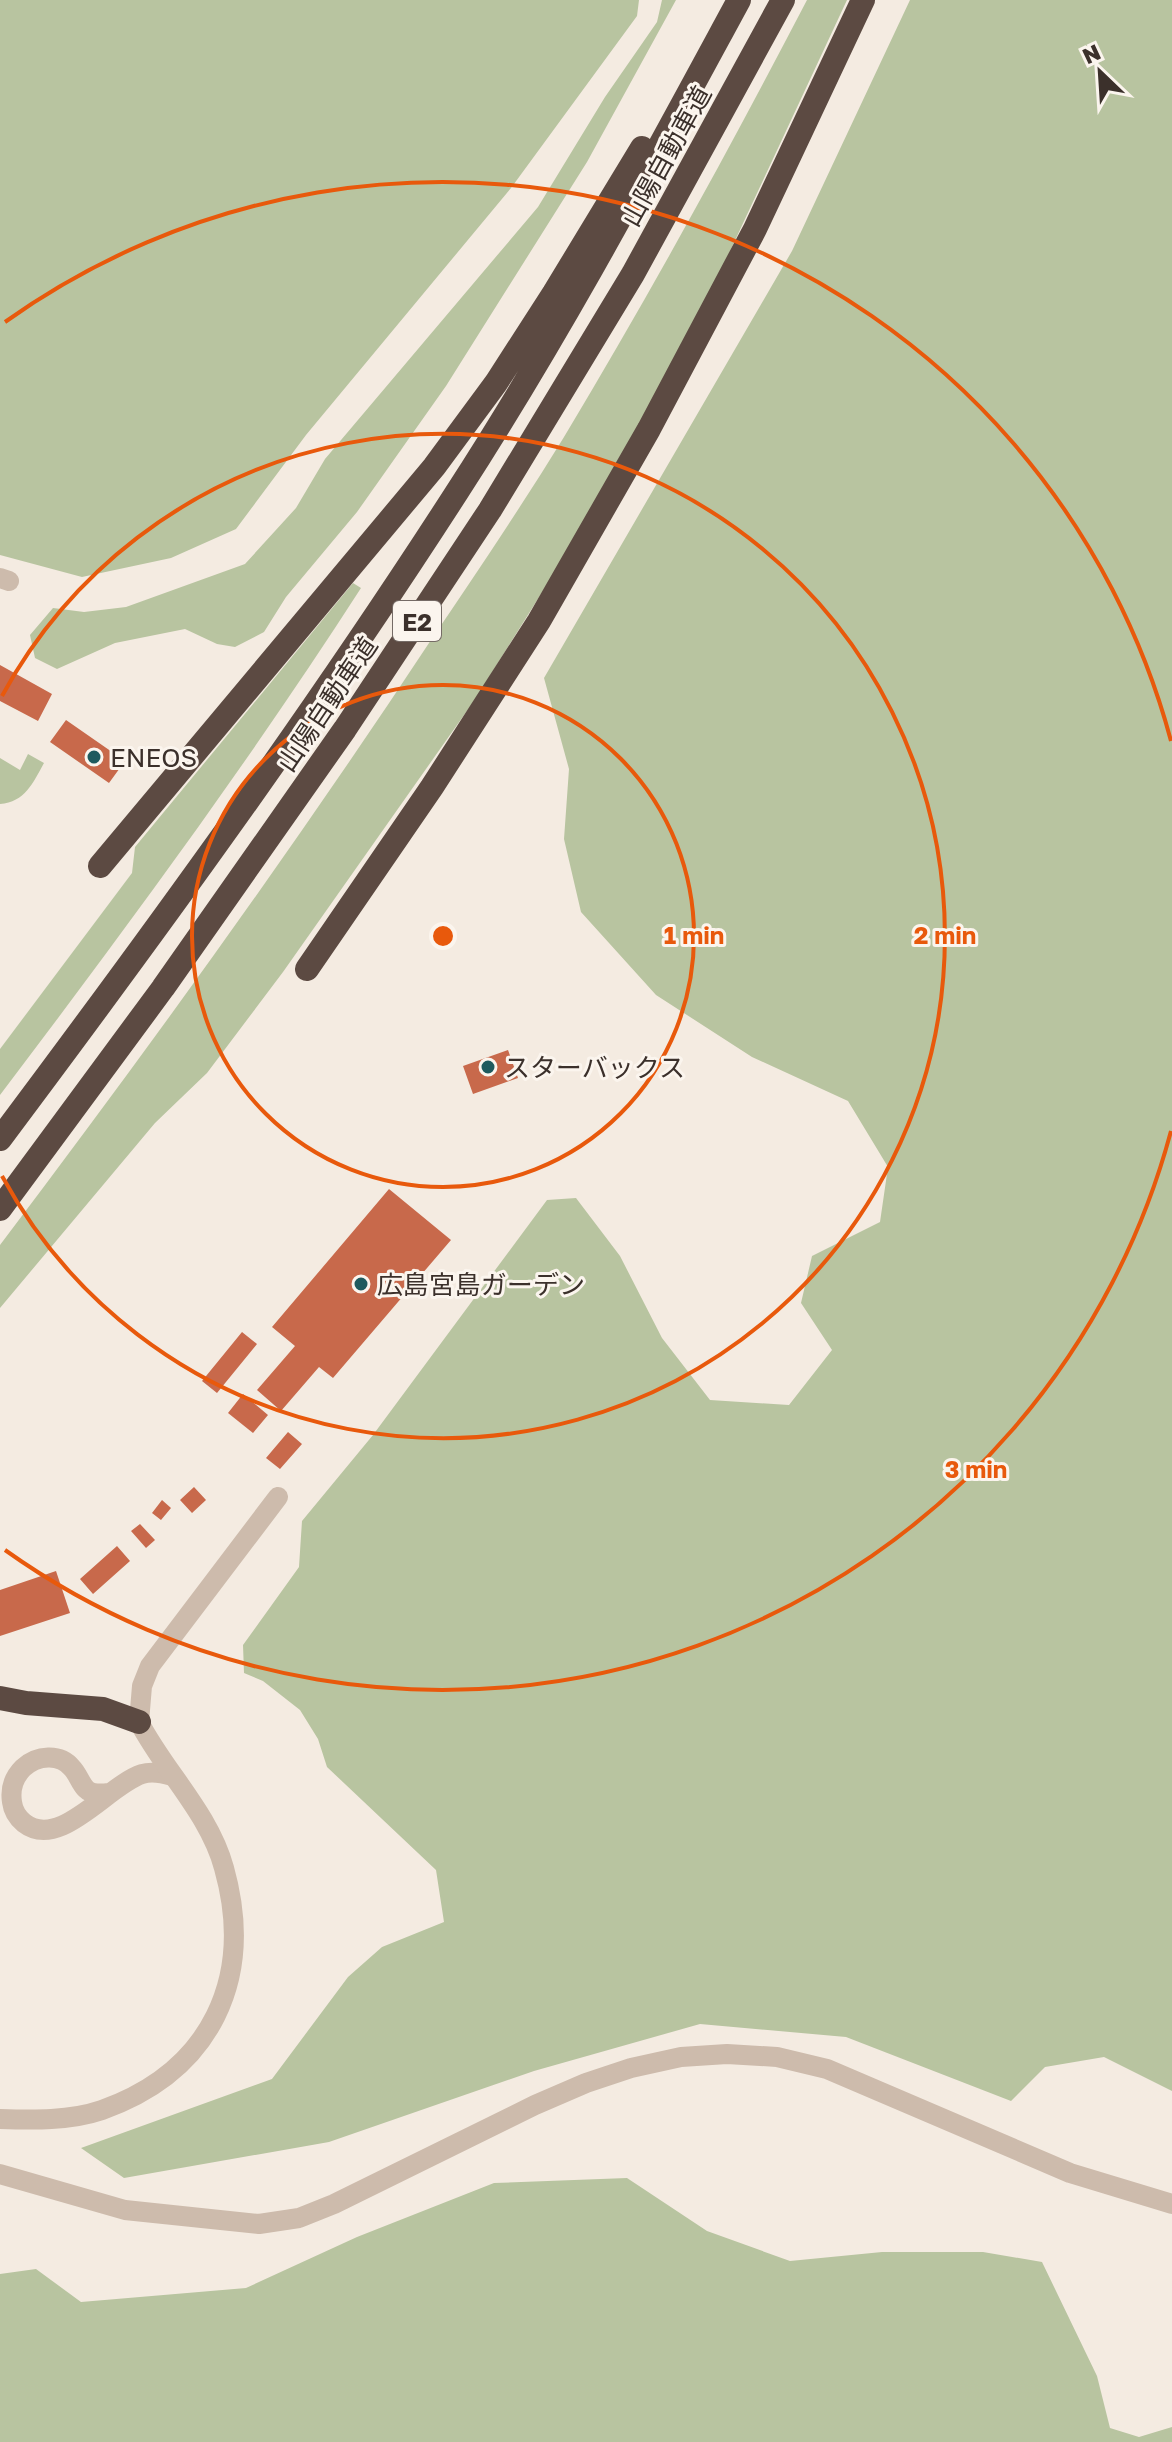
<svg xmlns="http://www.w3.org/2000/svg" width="1172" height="2442" font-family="'Golos Text','Noto Sans JP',sans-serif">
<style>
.green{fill:#b8c4a0}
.building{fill:#c8694b}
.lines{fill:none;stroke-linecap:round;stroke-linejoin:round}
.minor{stroke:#cdbbac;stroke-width:20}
.tertiary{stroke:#cdbbac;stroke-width:20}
.motorway{stroke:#5c4a42;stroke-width:24}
.ring{fill:none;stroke:#e8590c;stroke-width:4}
.poi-dot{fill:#1f5a5e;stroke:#fbf5ee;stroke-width:3}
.labels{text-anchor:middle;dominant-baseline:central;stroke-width:6;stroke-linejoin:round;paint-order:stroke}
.shield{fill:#fbf5ee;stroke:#756b66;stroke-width:2}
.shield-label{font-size:24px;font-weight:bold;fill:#3b302b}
.street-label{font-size:26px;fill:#3b302b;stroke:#fbf5ee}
.poi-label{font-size:26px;fill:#3b302b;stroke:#fbf5ee;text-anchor:start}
.centre{fill:#e8590c;stroke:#fbf5ee;stroke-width:4}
.ring-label{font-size:24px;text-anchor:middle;font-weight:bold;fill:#e8590c;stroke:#fbf5ee;stroke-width:6;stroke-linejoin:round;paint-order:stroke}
</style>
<rect width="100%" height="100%" fill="#f4ebe1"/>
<path class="green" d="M 0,0 L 639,0 L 637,16 L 511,188 L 306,435 L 236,529 L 171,558 L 82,577 L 0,555 Z
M 662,0 L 676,0 L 587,162 L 446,386 L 357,512 L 286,597 L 264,632 L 235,647 L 217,644 L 185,629 L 115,643 L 57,669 L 35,658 L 30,635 L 53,608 L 84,612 L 126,607 L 245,564 L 296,508 L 325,459 L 538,207 L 605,97 L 657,22 Z
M 807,0 L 847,0 L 724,264 L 650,405 L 564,557 L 476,698 L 283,972 L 207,1073 L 155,1123 L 0,1308 L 0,1245 C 149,1048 293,849 429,643 C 475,575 521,507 564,437 C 650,294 730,148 807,0 Z
M 910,0 L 1172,0 L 1172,2091 L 1104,2057 L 1045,2067 L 1011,2101 L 846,2037 L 700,2024 L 534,2071 L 329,2142 L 124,2178 L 81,2148 L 272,2079 L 348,1977 L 382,1947 L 444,1922 L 436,1870 L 327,1767 L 318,1739 L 300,1710 L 263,1681 L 244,1673 L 243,1645 L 299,1567 L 302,1521 L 373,1435 L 547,1200 L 576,1198 L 620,1256 L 662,1338 L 710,1400 L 789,1405 L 832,1350 L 801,1303 L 812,1256 L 880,1222 L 888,1167 L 848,1101 L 752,1057 L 656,995 L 581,912 L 564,839 L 569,769 L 544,678 L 792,251 Z
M 353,583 L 361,588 C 249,762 125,930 0,1095 L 0,1049 L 132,873 L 135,847 Z
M 28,754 L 44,763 C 33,783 25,802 0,804 L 0,758 L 20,770 Z
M 627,2178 L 707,2231 L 790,2261 L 882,2252 L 983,2252 L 1042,2262 L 1097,2376 L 1110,2428 L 1139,2437 L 1172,2427 L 1172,2442 L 0,2442 L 0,2274 L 36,2269 L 81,2302 L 246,2288 L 357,2237 L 494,2183 Z"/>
<path class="building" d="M 0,665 L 52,694 L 38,721 L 0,701 Z
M 66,720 L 125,761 L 109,783 L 50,742 Z
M 508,1050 L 518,1078 L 473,1094 L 463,1066 Z
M 389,1189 L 451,1240 L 333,1378 L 319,1367 L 281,1411 L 257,1390 L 295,1346 L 272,1327 Z
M 242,1332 L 257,1344 L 217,1393 L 202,1381 Z
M 243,1394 L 268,1415 L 253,1433 L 228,1413 Z
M 288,1432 L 302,1444 L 280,1469 L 266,1458 Z
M 194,1487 L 206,1500 L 192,1513 L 180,1500 Z
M 162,1500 L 171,1508 L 161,1520 L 152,1513 Z
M 140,1524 L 155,1540 L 146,1548 L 131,1531 Z
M 117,1546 L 130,1561 L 93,1594 L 80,1579 Z
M 56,1571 L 70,1613 L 0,1636 L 0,1590 Z"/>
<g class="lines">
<path class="minor" d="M 0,578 L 9,581
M 139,1722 L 142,1686 L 150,1666 L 278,1497
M 109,1793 C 101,1794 92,1795 86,1789 C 80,1783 78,1774 72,1768 C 60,1753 37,1755 23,1768 C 13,1778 10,1789 12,1802 C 13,1810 18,1818 24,1823 C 60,1851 108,1785 142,1774 C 152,1771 162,1773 172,1776
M 0,2174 L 125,2210 L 259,2224 L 299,2218 L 334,2204 L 535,2105 L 586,2083 L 631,2068 L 681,2057 L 727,2054 L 777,2057 L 827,2069 L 1070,2173 L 1172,2204"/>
<path class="tertiary" d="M 0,2119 C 33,2120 70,2121 102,2110 C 211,2071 255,1979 224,1868 C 209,1813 165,1772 139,1722"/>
<path class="motorway" d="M 100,866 L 434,467 L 496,383 L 554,293 L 642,148
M 307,969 L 432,787 L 539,621 L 649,429 L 755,229 L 863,0
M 0,1139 C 158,928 314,714 457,492 C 560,333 649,166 739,0
M 0,1209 L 163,988 L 345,729 L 490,510 L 633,274 L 783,0
M 0,1698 L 26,1703 L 103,1709 L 139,1722"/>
</g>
<g class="ring">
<circle cx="443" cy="936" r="251"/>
<path d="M2 696A502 502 0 1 1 2 1176"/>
<path d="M1171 1131A754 754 0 0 1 5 1550M5 322A754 754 0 0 1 1171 741"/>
</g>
<g class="poi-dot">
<circle cx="94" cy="757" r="8"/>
<circle cx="488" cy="1067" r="8"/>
<circle cx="361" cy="1284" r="8"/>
</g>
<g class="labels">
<rect class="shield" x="393" y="601" width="48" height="40" rx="6"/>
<g class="shield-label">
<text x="417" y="621">E2</text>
</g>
<g class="street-label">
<text transform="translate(666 156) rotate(-61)">山陽自動車道</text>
<text transform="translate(327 704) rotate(-56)">山陽自動車道</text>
</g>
<g class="poi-label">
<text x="110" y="757">ENEOS</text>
<text x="504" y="1067">スターバックス</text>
<text x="377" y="1284">広島宮島ガーデン</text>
</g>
</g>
<circle cx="443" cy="936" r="12" class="centre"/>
<g class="ring-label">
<text x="694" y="944">1 min</text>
<text x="945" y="944">2 min</text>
<text x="976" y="1478">3 min</text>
</g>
<g transform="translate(1100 72) rotate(335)" stroke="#fbf5ee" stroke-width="6" paint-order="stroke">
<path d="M0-6L14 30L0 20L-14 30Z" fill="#3b302b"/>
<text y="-12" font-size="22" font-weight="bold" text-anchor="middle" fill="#3b302b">N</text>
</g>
</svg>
